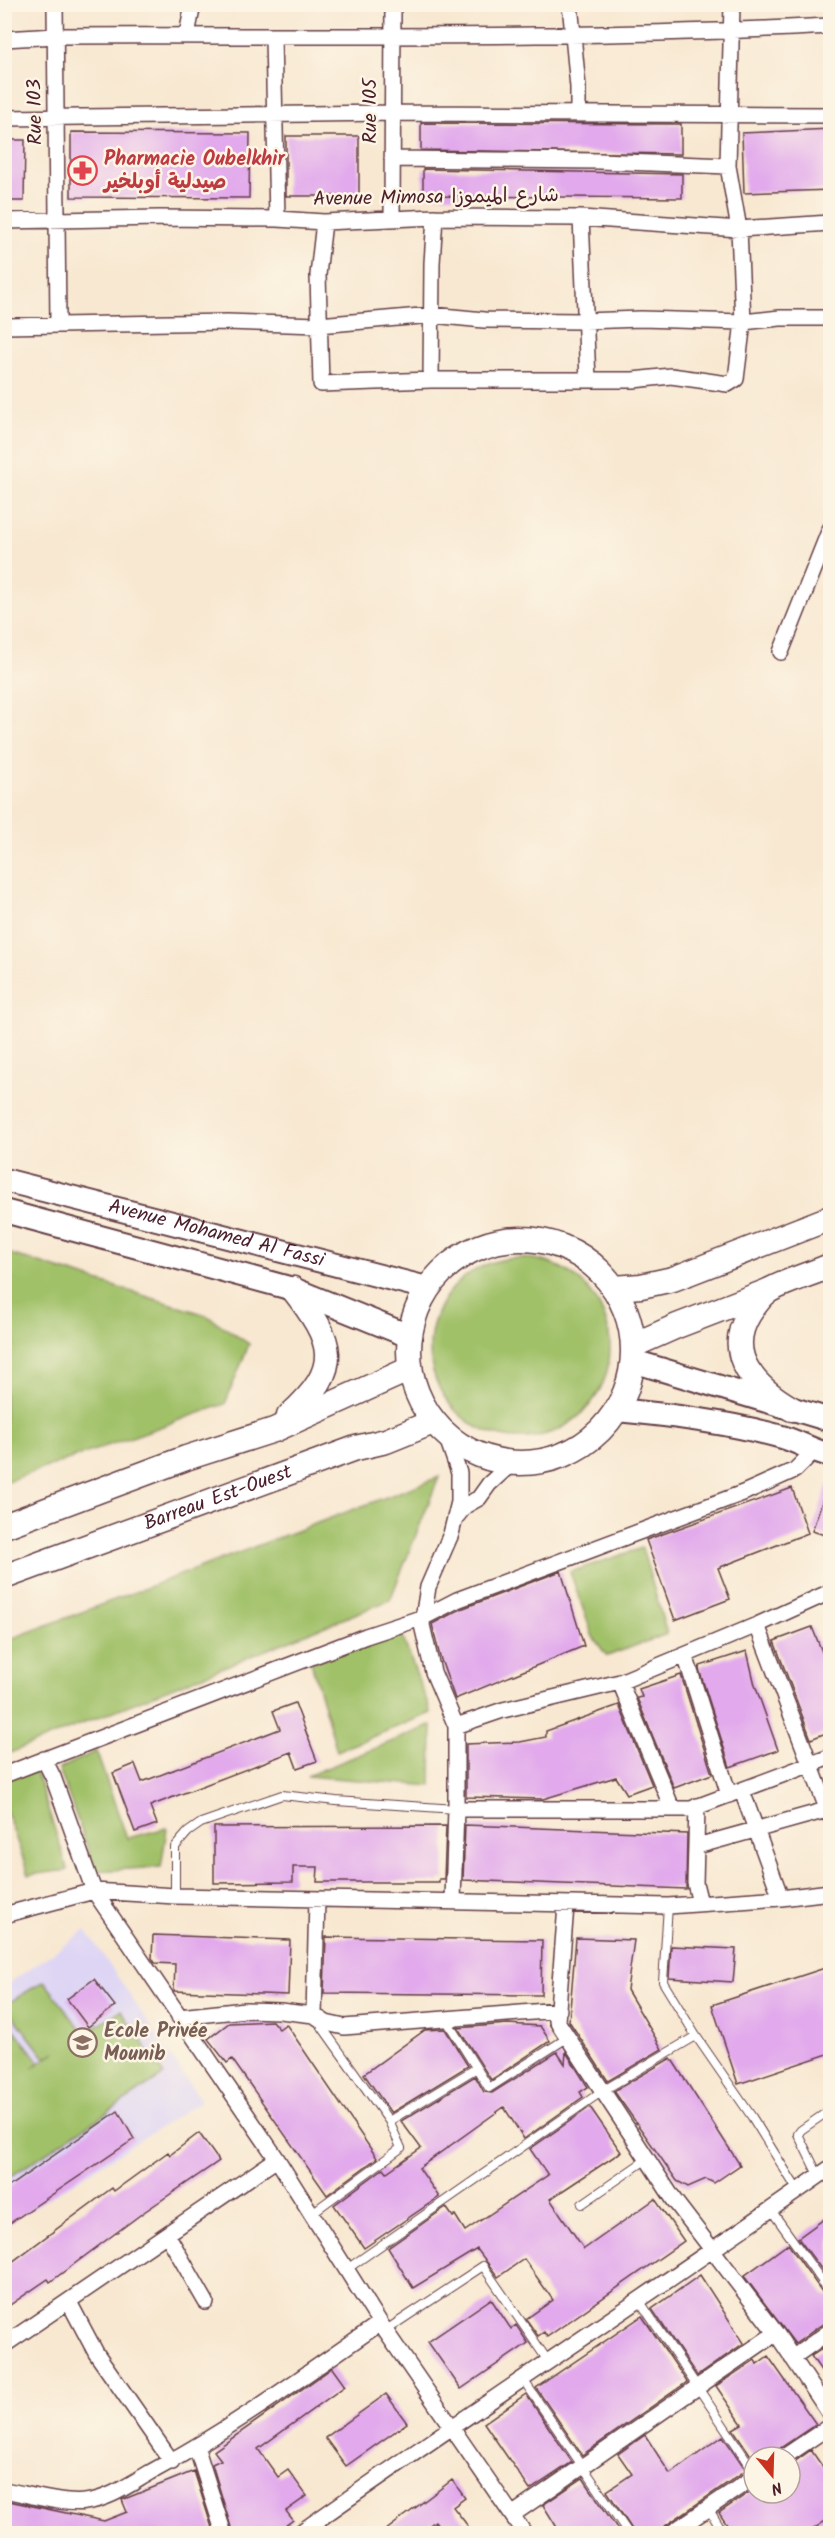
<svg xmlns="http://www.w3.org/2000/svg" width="835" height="2538" font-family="Kalam,'Playpen Sans Arabic',sans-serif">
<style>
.built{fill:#ded5f5}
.green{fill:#a1c169;stroke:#76704a;stroke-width:1.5}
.building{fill:#e2aaec}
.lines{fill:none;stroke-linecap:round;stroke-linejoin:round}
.lane-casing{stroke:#643d44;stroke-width:10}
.street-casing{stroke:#643d44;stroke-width:18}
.secondary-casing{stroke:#643d44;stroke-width:26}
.primary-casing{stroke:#643d44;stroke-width:27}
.lane{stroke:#fff;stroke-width:8}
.street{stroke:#fff;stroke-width:15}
.secondary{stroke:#fff;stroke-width:22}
.primary{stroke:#fff;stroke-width:24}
.labels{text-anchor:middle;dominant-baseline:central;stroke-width:5;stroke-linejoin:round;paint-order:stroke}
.street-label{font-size:20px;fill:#4a1f2b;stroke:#fcf5e5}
.health-label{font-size:20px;font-weight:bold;fill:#be3a42;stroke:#fcf5e5;text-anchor:start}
.education-label{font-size:20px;font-weight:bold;fill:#785e54;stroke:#fcf5e5;text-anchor:start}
</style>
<rect width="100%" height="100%" fill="#fcf5e5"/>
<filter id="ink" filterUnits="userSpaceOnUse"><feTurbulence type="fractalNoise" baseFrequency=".0167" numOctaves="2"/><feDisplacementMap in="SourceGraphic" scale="12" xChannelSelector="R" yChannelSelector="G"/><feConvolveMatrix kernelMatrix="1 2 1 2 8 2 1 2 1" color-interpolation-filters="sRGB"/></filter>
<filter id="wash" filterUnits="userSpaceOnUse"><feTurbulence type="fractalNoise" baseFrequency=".008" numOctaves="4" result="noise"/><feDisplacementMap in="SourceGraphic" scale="24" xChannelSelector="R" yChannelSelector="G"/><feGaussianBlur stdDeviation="1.35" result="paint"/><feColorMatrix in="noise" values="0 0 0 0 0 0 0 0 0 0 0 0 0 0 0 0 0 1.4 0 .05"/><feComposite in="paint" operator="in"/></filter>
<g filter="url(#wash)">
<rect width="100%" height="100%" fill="#f8e8d1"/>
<path class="built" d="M 86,1930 L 201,2101 L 5,2226 L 5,1986 Z"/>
<path class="green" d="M 4,1252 L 206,1315 L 249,1344 L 225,1404 L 5,1482 Z
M430 1348a90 90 0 1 1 180 0a90 90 0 1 1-180 0Z
M 439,1477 L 390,1600 L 5,1755 L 5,1641 Z
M 642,1548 L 667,1634 L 607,1656 L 593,1637 L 570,1572 Z
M 401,1633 L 431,1713 L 337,1751 L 311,1662 Z
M 432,1725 L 431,1786 L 307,1776 Z
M 96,1751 L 127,1838 L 167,1828 L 161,1867 L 96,1871 L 59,1769 Z
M 33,1763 L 68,1870 L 29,1875 L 5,1808 L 5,1776 Z
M 44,1981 L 84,2034 L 121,2010 L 164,2075 L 10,2177 L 4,2167 L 4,2086 L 9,2083 L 5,2078 L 5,2017 L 39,2062 L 32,2068 L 56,2052 L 45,2058 L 5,2005 Z"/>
<g id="blocks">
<path class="building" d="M 421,123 L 681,124 L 681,154 L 421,150 Z
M 831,129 L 831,190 L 744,193 L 742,133 Z
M 71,132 L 250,133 L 249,198 L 71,197 Z
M 286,136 L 359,136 L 359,196 L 286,196 Z
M 4,140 L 25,140 L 24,201 L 4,201 Z
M 423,169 L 682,174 L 682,198 L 423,196 Z
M 828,1484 L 831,1485 L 831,1537 L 812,1531 Z
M 792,1488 L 808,1533 L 718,1568 L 730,1599 L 675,1620 L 646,1540 Z
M 561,1571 L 584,1646 L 455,1699 L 440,1657 L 432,1624 L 461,1609 Z
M 812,1627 L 831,1674 L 831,1731 L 811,1739 L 774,1641 Z
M 747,1651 L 755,1685 L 778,1750 L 730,1767 L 699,1669 L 700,1666 Z
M 681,1675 L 712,1774 L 674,1788 L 637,1698 L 642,1697 L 639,1689 Z
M 295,1703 L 317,1761 L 297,1768 L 291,1752 L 150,1806 L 157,1824 L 135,1832 L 113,1773 L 135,1764 L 142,1782 L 280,1729 L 273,1711 Z
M 619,1705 L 652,1785 L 627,1794 L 616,1777 L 543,1799 L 466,1797 L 466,1744 L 520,1742 L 546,1737 L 546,1731 Z
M 465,1825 L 687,1834 L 686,1889 L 463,1880 Z
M 446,1826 L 444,1879 L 439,1879 L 439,1882 L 317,1882 L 318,1867 L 293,1867 L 293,1882 L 214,1883 L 214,1827 Z
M 153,1935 L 290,1940 L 288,1995 L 174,1991 L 175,1964 L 155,1963 L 152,1958 Z
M 326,1937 L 542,1940 L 541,1995 L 324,1993 Z
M 576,1938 L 634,1940 L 627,1990 L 662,2049 L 608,2081 L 569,2021 Z
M 671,1946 L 736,1949 L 733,1982 L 669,1978 Z
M 831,1966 L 831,2053 L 738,2084 L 712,2005 Z
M 94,1979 L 115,2006 L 88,2027 L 67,1999 Z
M 272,2021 L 279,2029 L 286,2024 L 377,2158 L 327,2195 L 232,2059 L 227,2063 L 208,2039 L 229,2023 Z
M 508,2024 L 540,2026 L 550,2041 L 491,2080 L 458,2028 Z
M 445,2029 L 468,2066 L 391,2113 L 364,2074 L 425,2030 Z
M 557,2052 L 565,2064 L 566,2052 L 588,2087 L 580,2092 L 583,2097 L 524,2139 L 504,2107 L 419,2168 L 439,2197 L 364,2248 L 334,2205 L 384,2168 L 387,2172 L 421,2148 L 401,2121 L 475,2076 L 484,2092 L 492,2093 Z
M 671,2058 L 740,2165 L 714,2183 L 706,2179 L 688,2187 L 677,2181 L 614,2091 Z
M 590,2107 L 621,2152 L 550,2199 L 584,2249 L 655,2199 L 684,2241 L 547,2337 L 544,2332 L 538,2336 L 526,2319 L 553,2300 L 524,2259 L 498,2277 L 477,2249 L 413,2288 L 388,2248 L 446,2207 L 453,2217 L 455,2215 L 465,2231 L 548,2175 L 530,2149 Z
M 118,2111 L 134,2139 L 10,2223 L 4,2215 L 4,2190 Z
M 199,2133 L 219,2161 L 144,2212 L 50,2282 L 48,2279 L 4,2309 L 4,2268 L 112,2188 L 114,2191 L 168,2152 L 170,2155 Z
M 831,2214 L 831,2282 L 798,2238 Z
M 788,2244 L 825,2296 L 831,2298 L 831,2321 L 824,2323 L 795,2344 L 744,2276 Z
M 700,2275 L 744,2343 L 697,2376 L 652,2309 Z
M 491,2299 L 511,2329 L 516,2325 L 528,2343 L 461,2389 L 428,2342 Z
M 642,2316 L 687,2382 L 582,2455 L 536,2388 Z
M 831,2343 L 831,2385 L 811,2356 Z
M 768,2356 L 816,2424 L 779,2449 L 774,2457 L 752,2457 L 733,2429 L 742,2424 L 716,2386 L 755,2360 L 757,2364 Z
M 332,2368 L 345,2386 L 258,2449 L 278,2477 L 288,2470 L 307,2496 L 286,2511 L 293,2520 L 274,2534 L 233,2534 L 212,2464 L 221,2460 L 214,2451 Z
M 386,2394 L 407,2423 L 346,2466 L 325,2438 Z
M 526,2394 L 572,2462 L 530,2490 L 484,2423 Z
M 645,2435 L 670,2474 L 723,2436 L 746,2470 L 665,2526 L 660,2534 L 635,2534 L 607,2491 L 632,2474 L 618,2454 Z
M 811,2450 L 831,2479 L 831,2517 L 806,2534 L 733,2534 L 719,2513 L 754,2489 L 754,2493 L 790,2493 L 790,2465 Z
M 194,2471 L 214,2534 L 4,2534 L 4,2500 L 104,2521 L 127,2512 L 122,2500 Z
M 583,2478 L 621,2534 L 561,2534 L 543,2505 Z
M 452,2480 L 465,2498 L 453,2507 L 468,2526 L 458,2534 L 445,2534 L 435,2521 L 418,2534 L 381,2534 Z"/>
</g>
</g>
<g filter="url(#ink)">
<use href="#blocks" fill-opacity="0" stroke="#643d44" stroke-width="1.5"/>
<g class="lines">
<defs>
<path id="lane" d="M 175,1896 L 175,1847 L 188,1832 L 201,1823 L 282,1795 L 336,1801 L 456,1809
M 668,1906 L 663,1982 L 696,2036 L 752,2117 L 798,2191
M 445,2018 L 489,2088 L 567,2038
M 389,2121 L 475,2069
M 819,2177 L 798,2134 L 801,2130 L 830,2110
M 582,2204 L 647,2159
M 771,2210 L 830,2292
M 312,2213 L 401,2148 L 389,2121 L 320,2024
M 347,2269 L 604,2090 L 696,2036
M 639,2300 L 754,2471
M 386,2330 L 483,2266 L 548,2361
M 522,2378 L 629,2534
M 708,2508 L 724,2534"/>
<path id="street" d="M 55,4 L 58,324
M 570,4 L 578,87 L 578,112
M 187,35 L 193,4
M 273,37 L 277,219
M 4,39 L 56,36 C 315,35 573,40 830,26
M 4,118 L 391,113 L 830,115
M 392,159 L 599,161 L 728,166
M 392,218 L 393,4
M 581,218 L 588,380
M 4,221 L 159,218 L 277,219 L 324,222 L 435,217 L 581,218 L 739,229 L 830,223
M 324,222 L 318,275 L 321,384 L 431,380 L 633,380 L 671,376 L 728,384 L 736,379 L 743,322 L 739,229 L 728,166 L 732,4
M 4,326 L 227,322 L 319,325 L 432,315 L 484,320 L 584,321 L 641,319 L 743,322 L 780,318 L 830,318
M 431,380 L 432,263 L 435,217
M 781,652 L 830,529
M 446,1435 L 459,1473 L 459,1502 L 451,1534 L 428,1587 L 422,1625 L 433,1672 L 456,1726 L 456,1809 L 453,1900
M 457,1516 L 465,1506 L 479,1498 L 489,1484 L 512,1463
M 757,1625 L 830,1816
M 685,1655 L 729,1795
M 620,1682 L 672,1808
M 456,1726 L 503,1710 L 620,1682 L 757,1625 L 830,1592
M 44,1759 L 53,1777 L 94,1891 L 277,2159 L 380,2323 L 525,2534
M 4,1775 L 366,1636 L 424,1617 L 457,1600 L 743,1493 L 795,1470 L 814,1451
M 742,1791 L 781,1898
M 697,1806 L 695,1883 L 700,1903
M 456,1809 L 691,1809 L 830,1757
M 697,1846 L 830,1809
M 566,1906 L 557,2021 L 674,2200 L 776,2333 L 830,2414
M 4,1915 L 94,1891 L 175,1896 L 668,1906 L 781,1898 L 830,1892
M 314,2015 L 317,1900
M 179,2017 L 245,2010 L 280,2011 L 314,2015 L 326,2023 L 344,2027 L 559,2010
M 167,2234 L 206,2302
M 69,2302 L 96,2353 L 172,2462
M 4,2345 L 277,2159
M 792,2358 L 830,2331
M 196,2446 L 224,2534
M 784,2457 L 830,2426
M 4,2490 C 27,2494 64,2505 85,2502 C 110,2499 130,2484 151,2472 C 231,2429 305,2375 380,2323
M 512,2515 L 776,2333
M 298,2534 C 474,2409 655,2292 830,2168
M 670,2534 L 754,2477"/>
<g id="secondary">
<path id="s1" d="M 4,1180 L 427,1288"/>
<path d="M 4,1211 L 293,1289 L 409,1336"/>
<path d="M 633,1361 L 830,1420"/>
<path d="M 616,1410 C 672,1415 728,1422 782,1437 C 799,1442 813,1451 830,1455"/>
</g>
<g id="primary">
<circle cx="521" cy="1351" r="112"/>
<path d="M 614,1288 L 641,1286 L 673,1279 L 830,1218"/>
<path d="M 634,1345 L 677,1326 L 768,1291"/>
<path d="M 792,1409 C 757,1389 723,1356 749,1314 C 755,1305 761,1295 770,1290 C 789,1280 811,1274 830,1266"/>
<path d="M 289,1416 C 344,1367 334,1342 293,1289"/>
<path d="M 4,1526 L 186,1458 L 274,1430 L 410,1369"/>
<path id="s2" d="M 4,1577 L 356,1448 L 386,1441 L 433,1422"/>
</g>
</defs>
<use href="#lane" class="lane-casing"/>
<use href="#street" class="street-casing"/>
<use href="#secondary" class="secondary-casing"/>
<use href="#primary" class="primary-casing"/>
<use href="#lane" class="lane"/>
<use href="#street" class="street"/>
<use href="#secondary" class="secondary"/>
<use href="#primary" class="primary"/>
</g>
</g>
<defs>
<symbol id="pharmacy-ring" viewBox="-11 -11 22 22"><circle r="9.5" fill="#fcf5e5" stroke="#e0444e" stroke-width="1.5"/><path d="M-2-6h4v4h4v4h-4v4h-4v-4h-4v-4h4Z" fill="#e0444e"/></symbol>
<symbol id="school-ring" viewBox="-11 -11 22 22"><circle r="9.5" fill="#fcf5e5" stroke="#8d6e63" stroke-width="1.5"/><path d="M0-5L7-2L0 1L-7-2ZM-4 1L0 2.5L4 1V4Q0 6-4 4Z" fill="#8d6e63"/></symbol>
</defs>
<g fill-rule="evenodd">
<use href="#pharmacy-ring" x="66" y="154" width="33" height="33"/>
<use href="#school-ring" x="66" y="2026" width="33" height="33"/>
</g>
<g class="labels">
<g class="street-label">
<text transform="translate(371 111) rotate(-90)">Rue 105</text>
<text transform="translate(36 112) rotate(-91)">Rue 103</text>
<text transform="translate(436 198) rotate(-1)">Avenue Mimosa شارع الميموزا</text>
<text stroke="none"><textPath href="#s1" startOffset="219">Avenue Mohamed Al Fassi</textPath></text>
<text stroke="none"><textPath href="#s2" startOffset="228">Barreau Est-Ouest</textPath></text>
</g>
<g class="health-label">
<text x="104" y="160">Pharmacie Oubelkhir<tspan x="104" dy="23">صيدلية أوبلخير</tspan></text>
</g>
<g class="education-label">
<text x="104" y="2032">Ecole Privée<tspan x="104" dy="23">Mounib</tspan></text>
</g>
</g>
<rect width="835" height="2538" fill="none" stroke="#fcf5e5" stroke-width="24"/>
<g transform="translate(772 2475) rotate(161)"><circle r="28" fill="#fcf5e5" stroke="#b59f9b" stroke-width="1.5"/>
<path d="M0-4.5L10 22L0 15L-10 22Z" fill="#c8321e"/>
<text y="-9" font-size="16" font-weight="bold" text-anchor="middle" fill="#4a1f2b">N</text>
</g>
</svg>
